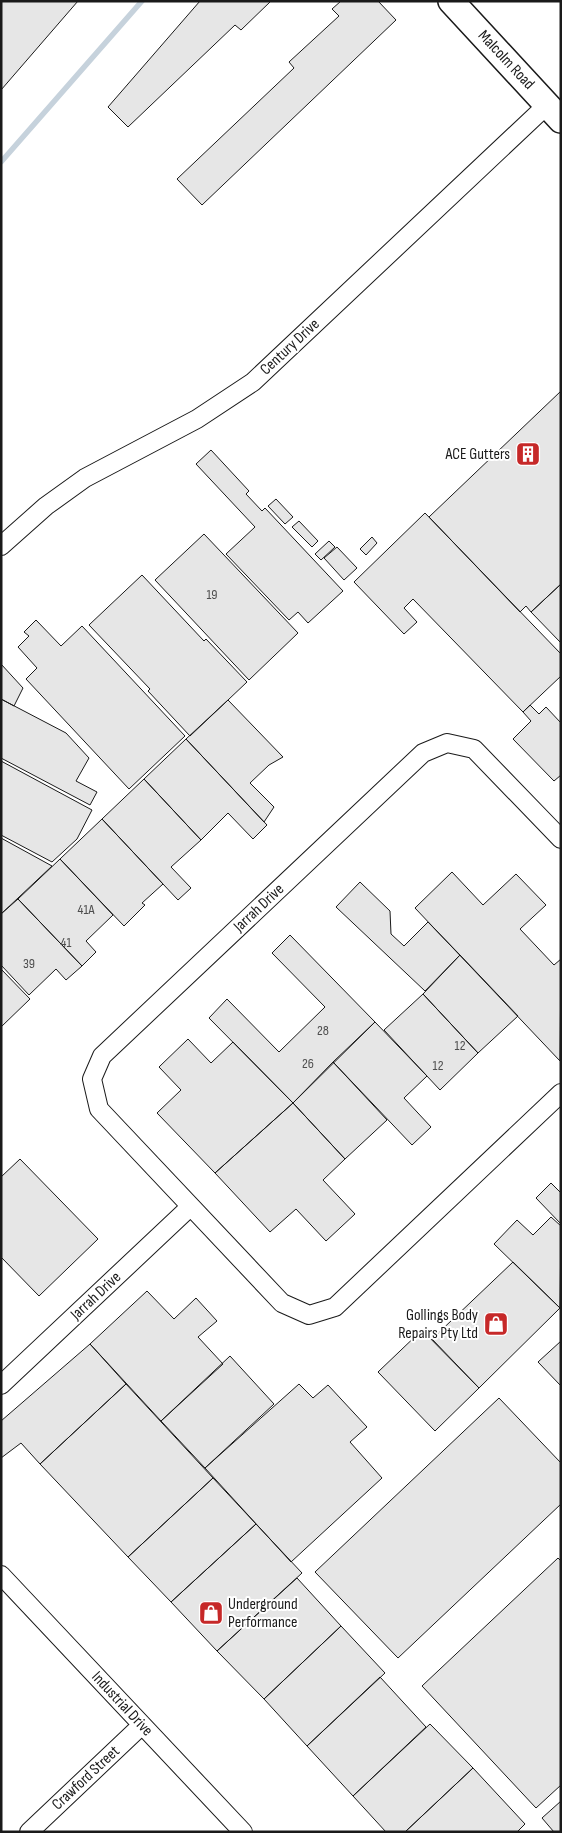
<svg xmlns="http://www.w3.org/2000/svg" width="562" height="1833" font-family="'Sofia Sans Condensed',sans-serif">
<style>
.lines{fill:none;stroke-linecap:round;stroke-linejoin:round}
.stream{stroke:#c6d2dc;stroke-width:5.5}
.building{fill:#e6e6e6;stroke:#1a1a1a}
.street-casing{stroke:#1a1a1a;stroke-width:20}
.secondary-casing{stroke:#1a1a1a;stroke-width:28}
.street{stroke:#fff;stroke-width:18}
.secondary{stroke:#fff;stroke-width:25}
.labels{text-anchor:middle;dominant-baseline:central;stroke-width:4;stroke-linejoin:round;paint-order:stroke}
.number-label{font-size:14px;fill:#4d4d4d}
.street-label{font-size:16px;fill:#1a1a1a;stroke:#fff}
.poi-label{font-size:16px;fill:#1a1a1a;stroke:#fff;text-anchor:end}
</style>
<rect width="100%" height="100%" fill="#fff"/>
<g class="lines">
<path class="stream" d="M 1,162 L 142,1"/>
</g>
<path class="building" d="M 1,1 L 78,1 L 1,90 Z
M 200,1 L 271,1 L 241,30 L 235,25 L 128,127 L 108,107 Z
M 341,1 L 378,1 L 396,20 L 202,205 L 177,179 L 294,68 L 289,62 L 339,16 L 332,9 Z
M 561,391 L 561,584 L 531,612 L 526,606 L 520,612 L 429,517 Z
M 211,450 L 249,491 L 246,494 L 262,511 L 265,508 L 343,591 L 308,623 L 298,612 L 289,620 L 226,554 L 255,527 L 196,464 Z
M 276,499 L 293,517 L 285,524 L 268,506 Z
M 425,513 L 561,654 L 561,676 L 523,712 L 413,599 L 404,608 L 417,622 L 404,634 L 354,582 Z
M 299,521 L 318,541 L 312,547 L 292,527 Z
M 204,534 L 298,633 L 249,680 L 155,580 Z
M 372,537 L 377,543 L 366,555 L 360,549 Z
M 329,541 L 335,547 L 321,560 L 315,554 Z
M 337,547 L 357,568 L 344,580 L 324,558 Z
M 142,575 L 204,641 L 206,639 L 247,682 L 190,736 L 148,691 L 150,689 L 89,625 Z
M 561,584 L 561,643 L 531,612 Z
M 36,620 L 61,646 L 82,626 L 185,736 L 129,789 L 26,679 L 37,668 L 18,647 L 29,636 L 24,632 Z
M 1,664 L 23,688 L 14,706 L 1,699 Z
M 1,699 L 66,733 L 89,758 L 76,781 L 97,792 L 90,805 L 1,758 Z
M 228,700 L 283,757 L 269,765 L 250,783 L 274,807 L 264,822 L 186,739 Z
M 530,705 L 539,714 L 546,707 L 561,723 L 561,775 L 554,781 L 513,739 L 531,721 L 523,712 Z
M 186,739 L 267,825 L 253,839 L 228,813 L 201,840 L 144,779 Z
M 1,761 L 92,810 L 77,839 L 52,862 L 1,835 Z
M 144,779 L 201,840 L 171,867 L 191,888 L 178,900 L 102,819 Z
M 102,819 L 163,884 L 142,903 L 145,905 L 124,926 L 60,859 Z
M 1,838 L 52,866 L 1,914 Z
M 60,859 L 113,915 L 86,941 L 96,952 L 82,966 L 18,899 Z
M 452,872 L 483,905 L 516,874 L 546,905 L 520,929 L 554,965 L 561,959 L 560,1061 L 415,908 Z
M 360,882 L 390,911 L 391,934 L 404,946 L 428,922 L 460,955 L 425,991 L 336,907 Z
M 18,899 L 82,966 L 66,980 L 56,969 L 29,995 L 1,965 L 1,914 Z
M 290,935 L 375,1022 L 293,1103 L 209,1018 L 227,999 L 279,1052 L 325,1007 L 272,953 Z
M 460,955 L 518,1016 L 478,1053 L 423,994 Z
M 1,969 L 30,999 L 1,1027 Z
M 423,994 L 478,1053 L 440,1090 L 384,1030 Z
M 375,1022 L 427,1076 L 404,1098 L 431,1127 L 412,1145 L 333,1062 Z
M 188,1039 L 211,1063 L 233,1042 L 293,1103 L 215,1173 L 157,1113 L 181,1090 L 159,1067 Z
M 333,1062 L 387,1120 L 345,1159 L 293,1103 Z
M 293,1103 L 345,1159 L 323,1180 L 355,1214 L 326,1241 L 296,1209 L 270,1232 L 215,1173 Z
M 20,1159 L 98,1239 L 39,1296 L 1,1257 L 1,1177 Z
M 551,1183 L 561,1193 L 561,1224 L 536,1198 Z
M 551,1217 L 561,1226 L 560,1308 L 494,1244 L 517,1220 L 533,1235 Z
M 513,1262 L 560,1308 L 479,1388 L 432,1339 Z
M 147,1291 L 174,1319 L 196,1298 L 217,1321 L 198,1337 L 223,1364 L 161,1421 L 90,1344 Z
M 422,1330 L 479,1388 L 435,1431 L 378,1372 Z
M 561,1341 L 561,1386 L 538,1362 Z
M 90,1344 L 126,1384 L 40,1464 L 21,1443 L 1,1458 L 1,1421 Z
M 230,1356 L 274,1404 L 205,1468 L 161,1421 Z
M 126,1384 L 213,1478 L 128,1557 L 40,1464 Z
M 299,1384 L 313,1398 L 328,1385 L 367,1427 L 350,1442 L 382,1478 L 291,1562 L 205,1468 Z
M 499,1398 L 561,1463 L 561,1504 L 398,1658 L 315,1572 Z
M 213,1478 L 256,1524 L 171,1602 L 128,1557 Z
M 256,1524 L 302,1573 L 217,1651 L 171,1602 Z
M 558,1558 L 561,1561 L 561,1785 L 536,1808 L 422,1686 Z
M 297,1578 L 341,1626 L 264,1699 L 217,1651 Z
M 341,1626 L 385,1673 L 307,1746 L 264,1699 Z
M 380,1677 L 426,1727 L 353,1796 L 307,1746 Z
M 430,1724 L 473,1768 L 405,1832 L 386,1832 L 353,1796 Z
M 473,1768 L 525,1824 L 517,1832 L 405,1832 Z
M 561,1801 L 561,1832 L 554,1832 L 542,1818 Z"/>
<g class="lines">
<defs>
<path id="street" d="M 1,546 L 46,506 L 85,478 L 197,419 L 253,382 L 547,105
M 561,839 L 474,749 L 447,743 L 423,753 L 102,1056 L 92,1079 L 99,1109 L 282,1303 L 309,1315 L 335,1307 L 561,1093
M 1,1385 L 190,1207
M 1,1575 L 243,1832
M 29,1832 L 142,1725"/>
<path id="secondary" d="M 451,1 L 561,120"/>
</defs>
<use href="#street" class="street-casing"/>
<use href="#secondary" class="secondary-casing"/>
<use href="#street" class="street"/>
<use href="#secondary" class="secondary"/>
</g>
<defs>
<symbol id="building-square" viewBox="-11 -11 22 22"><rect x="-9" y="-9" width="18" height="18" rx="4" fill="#c62828" stroke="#fff"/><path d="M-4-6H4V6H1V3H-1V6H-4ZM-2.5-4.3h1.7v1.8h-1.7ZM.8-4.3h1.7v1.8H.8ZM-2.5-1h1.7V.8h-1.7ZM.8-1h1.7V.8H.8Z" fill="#fff"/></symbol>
<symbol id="shop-square" viewBox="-11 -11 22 22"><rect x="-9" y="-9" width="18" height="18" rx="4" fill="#c62828" stroke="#fff"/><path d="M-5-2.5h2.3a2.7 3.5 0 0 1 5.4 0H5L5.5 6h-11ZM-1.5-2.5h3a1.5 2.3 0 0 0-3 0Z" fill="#fff"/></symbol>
</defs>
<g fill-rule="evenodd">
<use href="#building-square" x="514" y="440" width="28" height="28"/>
<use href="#shop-square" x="482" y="1310" width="28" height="28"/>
<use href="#shop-square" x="197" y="1599" width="28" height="28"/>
</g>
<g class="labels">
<g class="number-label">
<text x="212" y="594">19</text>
<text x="86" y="909">41A</text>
<text x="66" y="942">41</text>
<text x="29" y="963">39</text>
<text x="323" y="1030">28</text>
<text x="460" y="1045">12</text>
<text x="308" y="1063">26</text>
<text x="438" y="1065">12</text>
</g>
<g class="street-label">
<text transform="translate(506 60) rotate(47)">Malcolm Road</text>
<text transform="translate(290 347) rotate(-43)">Century Drive</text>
<text transform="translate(259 908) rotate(-43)">Jarrah Drive</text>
<text transform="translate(96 1296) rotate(-43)">Jarrah Drive</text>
<text transform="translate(122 1704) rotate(47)">Industrial Drive</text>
<text transform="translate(86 1778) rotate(-43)">Crawford Street</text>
</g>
<g class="poi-label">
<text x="510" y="454">ACE Gutters</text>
<text x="478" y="1315">Gollings Body<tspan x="478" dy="18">Repairs Pty Ltd</tspan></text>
<text x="228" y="1604" text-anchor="start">Underground<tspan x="228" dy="18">Performance</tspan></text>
</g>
</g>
<rect width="562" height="1833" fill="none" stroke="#1a1a1a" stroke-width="5"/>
</svg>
